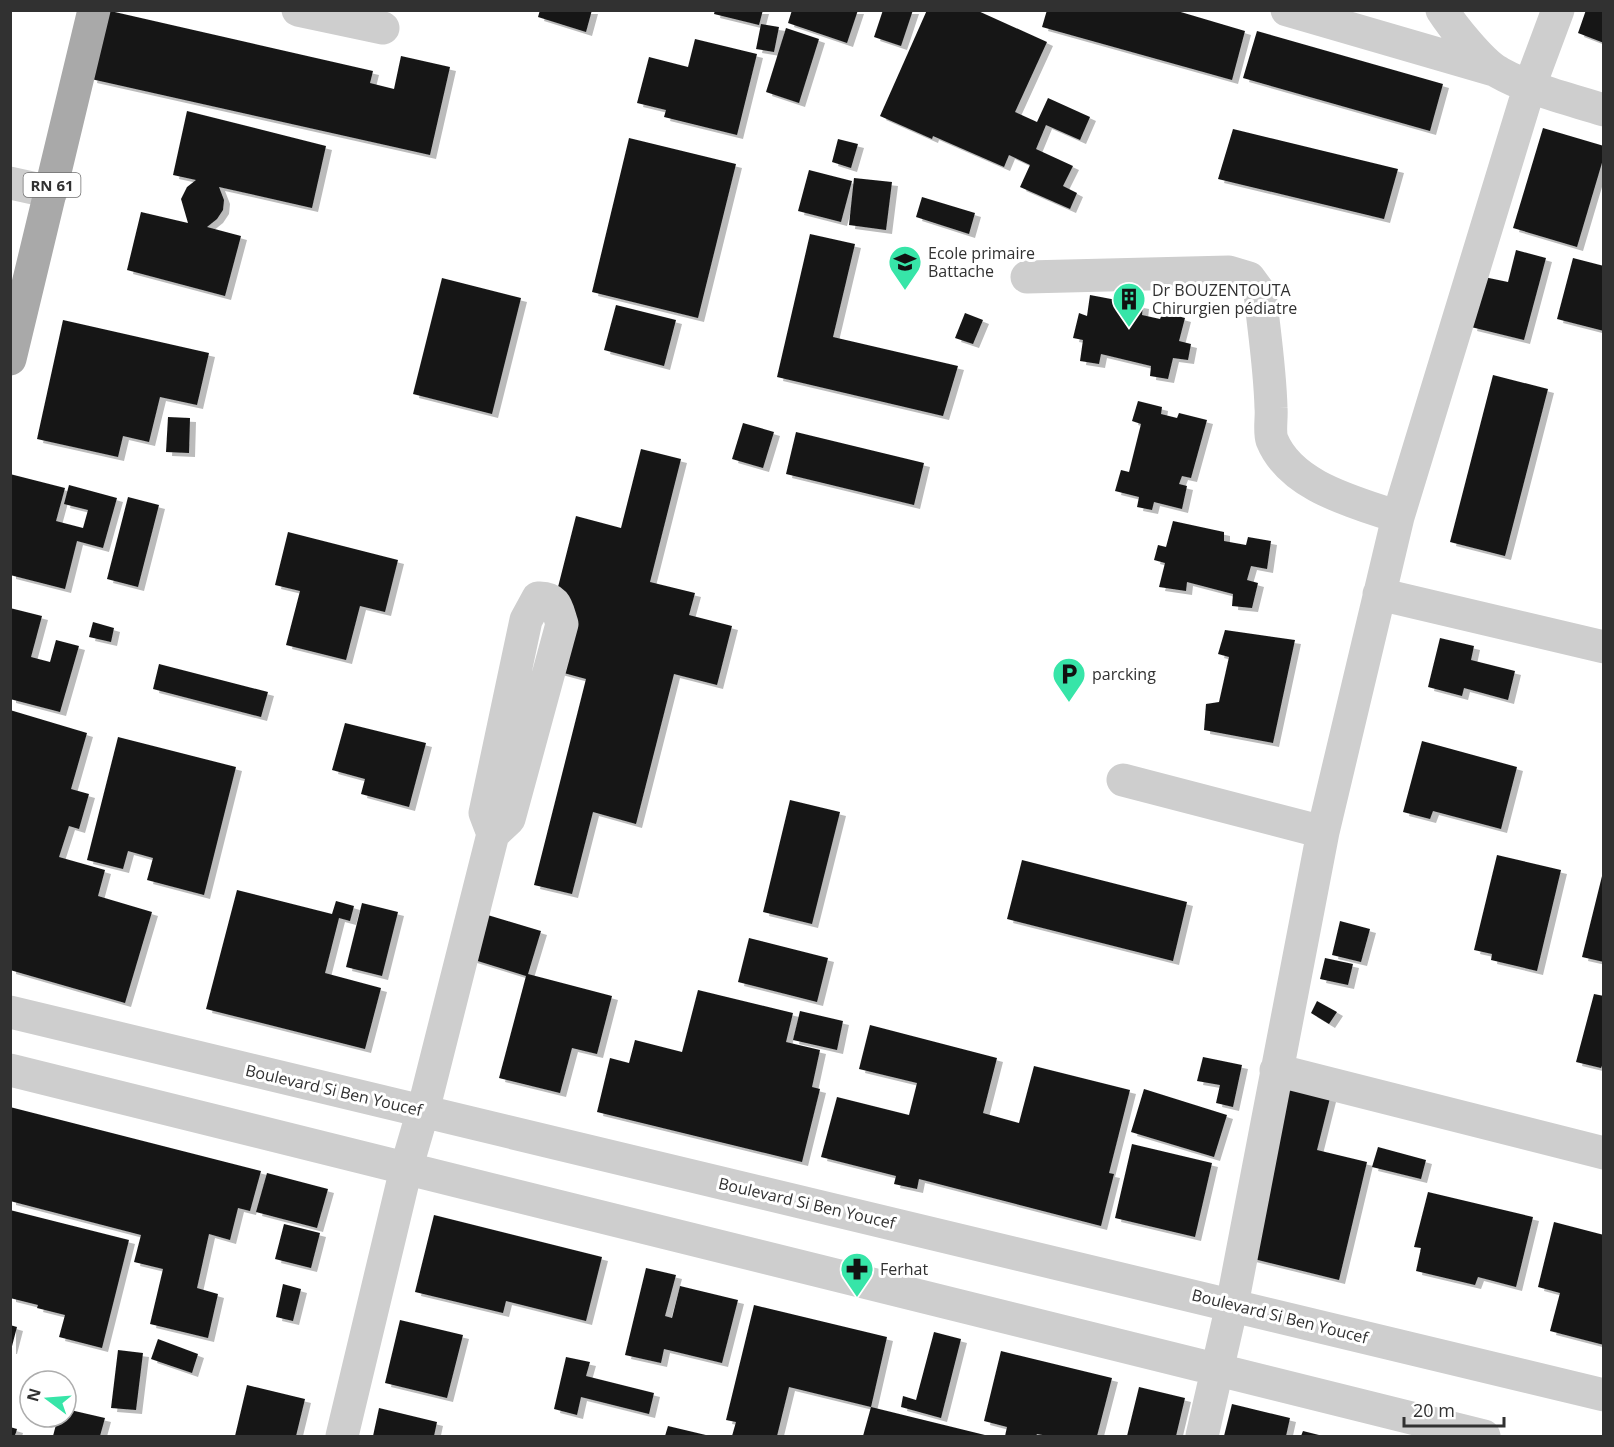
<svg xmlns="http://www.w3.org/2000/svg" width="1614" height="1447" font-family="'Open Sans',sans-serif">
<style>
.building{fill:#181818;filter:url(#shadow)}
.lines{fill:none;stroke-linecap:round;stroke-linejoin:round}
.minor{stroke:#cecece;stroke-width:33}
.major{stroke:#a9a9a9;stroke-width:33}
.labels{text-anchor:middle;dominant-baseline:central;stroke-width:6;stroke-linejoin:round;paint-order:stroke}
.shield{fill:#fff;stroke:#6f6f6f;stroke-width:1.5}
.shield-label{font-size:15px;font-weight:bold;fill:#313131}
.poi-label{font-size:16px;fill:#313131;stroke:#fff;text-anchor:start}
.street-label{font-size:16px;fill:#313131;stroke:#fff}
</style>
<defs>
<filter id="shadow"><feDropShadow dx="6" dy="4" stdDeviation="0" flood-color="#0004"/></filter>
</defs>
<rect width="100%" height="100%" fill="#fff"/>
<path class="building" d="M 106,10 L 373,71 L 370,83 L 394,89 L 401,56 L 450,67 L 430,155 L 91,79 Z
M 540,10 L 592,10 L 586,32 L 538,17 Z
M 715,10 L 763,10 L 759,25 L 714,14 Z
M 792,10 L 858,10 L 847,43 L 788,23 Z
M 883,10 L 913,10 L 901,46 L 874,37 Z
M 927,10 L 976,10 L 1047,42 L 1015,112 L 1037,122 L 1048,98 L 1090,117 L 1080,140 L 1046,125 L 1036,149 L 1073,166 L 1063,186 L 1077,193 L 1070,209 L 1020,187 L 1030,165 L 1009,155 L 1004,167 L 933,136 L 932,139 L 880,116 Z
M 1047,10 L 1174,10 L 1245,31 L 1232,80 L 1042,27 Z
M 1586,10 L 1604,10 L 1604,43 L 1578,33 Z
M 761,24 L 779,27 L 774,52 L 756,49 Z
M 786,28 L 819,39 L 799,103 L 766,92 Z
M 1257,31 L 1443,84 L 1430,131 L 1243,78 Z
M 695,39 L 757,54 L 737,135 L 664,117 L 666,110 L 637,103 L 649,57 L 688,67 Z
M 187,111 L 326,146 L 312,208 L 219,187 L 224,200 L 223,210 L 217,219 L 207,227 L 241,236 L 225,296 L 127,270 L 141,212 L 188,223 L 181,199 L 187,187 L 196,180 L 173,175 Z
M 1543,128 L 1604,146 L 1604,156 L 1577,247 L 1513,228 Z
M 1233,129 L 1398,169 L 1384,219 L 1218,179 Z
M 629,138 L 736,164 L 698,318 L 592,292 Z
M 838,139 L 858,144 L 851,168 L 832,162 Z
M 809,170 L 852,181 L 841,222 L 798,211 Z
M 854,178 L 892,182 L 886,230 L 849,225 Z
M 922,197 L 975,213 L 969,234 L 916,217 Z
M 810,234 L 855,244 L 833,337 L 958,366 L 943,416 L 777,377 Z
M 1516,250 L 1546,258 L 1524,340 L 1471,327 L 1484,277 L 1508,282 Z
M 1573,258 L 1604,266 L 1604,331 L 1557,319 Z
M 442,278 L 521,298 L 492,414 L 413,394 Z
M 1090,295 L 1143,305 L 1142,315 L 1160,319 L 1163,312 L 1185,318 L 1179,341 L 1191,344 L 1188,360 L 1173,358 L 1168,379 L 1150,376 L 1151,366 L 1101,354 L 1099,364 L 1080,361 L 1083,340 L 1073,338 L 1079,313 L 1087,316 Z
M 616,305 L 676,320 L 664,366 L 604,350 Z
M 965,313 L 983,320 L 973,344 L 955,338 Z
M 63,320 L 209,353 L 197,405 L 160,397 L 149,442 L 123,436 L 118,457 L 37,439 Z
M 1493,375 L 1548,389 L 1505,556 L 1450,542 Z
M 1138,401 L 1162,407 L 1161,414 L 1177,418 L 1179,413 L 1207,420 L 1191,478 L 1182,476 L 1179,484 L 1187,486 L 1182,509 L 1154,502 L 1152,510 L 1137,507 L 1139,497 L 1115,491 L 1121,470 L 1129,472 L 1141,424 L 1132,421 Z
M 168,417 L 190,418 L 189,453 L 166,452 Z
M 743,423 L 774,432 L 763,468 L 732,459 Z
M 796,432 L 924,463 L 914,505 L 786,474 Z
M 641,449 L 681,459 L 650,582 L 695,593 L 689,615 L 732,626 L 717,685 L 674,674 L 636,824 L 593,812 L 572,894 L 534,885 L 586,679 L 538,666 L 576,516 L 621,528 Z
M 10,474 L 65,488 L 56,521 L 83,528 L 88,510 L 64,504 L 69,485 L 117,498 L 103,548 L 77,541 L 65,589 L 10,575 Z
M 128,497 L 159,505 L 138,587 L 107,579 Z
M 1173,521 L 1224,532 L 1224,541 L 1246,545 L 1248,537 L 1271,541 L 1267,569 L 1251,566 L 1247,580 L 1258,583 L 1252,608 L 1232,606 L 1233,594 L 1187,582 L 1186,591 L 1159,587 L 1165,563 L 1154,560 L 1158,545 L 1166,547 Z
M 288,532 L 398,560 L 385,612 L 360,606 L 346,660 L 286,645 L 300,591 L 275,585 Z
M 10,608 L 42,616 L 31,657 L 50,662 L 56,640 L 79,646 L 60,712 L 10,699 Z
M 93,622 L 114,628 L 111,642 L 89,637 Z
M 1225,630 L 1295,640 L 1273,743 L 1204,730 L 1206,704 L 1219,702 L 1229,657 L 1218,654 Z
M 1440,638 L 1474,646 L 1471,660 L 1515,671 L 1508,700 L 1464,688 L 1462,696 L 1428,687 Z
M 159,664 L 268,692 L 261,717 L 153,689 Z
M 10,710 L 87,733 L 71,789 L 89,794 L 79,829 L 69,826 L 59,857 L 105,870 L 98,896 L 152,912 L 125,1003 L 10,970 Z
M 345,723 L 426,743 L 409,807 L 361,794 L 365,779 L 332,770 Z
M 118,737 L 236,767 L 204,895 L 147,880 L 153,858 L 128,851 L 123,869 L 87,860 Z
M 1422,741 L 1517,767 L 1501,829 L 1433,811 L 1430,819 L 1403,812 Z
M 790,800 L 840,812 L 812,924 L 763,912 Z
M 1497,855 L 1561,870 L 1537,971 L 1491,960 L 1492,954 L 1474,950 Z
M 1022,860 L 1187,902 L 1173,961 L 1007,919 Z
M 1603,872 L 1604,872 L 1604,962 L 1582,957 Z
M 237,890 L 332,914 L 336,901 L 354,906 L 350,921 L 339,918 L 325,973 L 381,988 L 365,1049 L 206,1009 Z
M 362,903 L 398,912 L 382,976 L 346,967 Z
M 481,913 L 541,931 L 528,974 L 612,996 L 597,1054 L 572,1048 L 560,1093 L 499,1078 L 526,976 L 468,958 Z
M 1340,921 L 1370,929 L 1361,962 L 1332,955 Z
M 749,938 L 828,958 L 817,1002 L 738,982 Z
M 1325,958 L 1353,964 L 1348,985 L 1320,979 Z
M 698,990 L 793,1013 L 786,1042 L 820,1050 L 812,1087 L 820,1089 L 802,1162 L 597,1112 L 610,1058 L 629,1063 L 635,1040 L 682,1052 Z
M 1594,994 L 1604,996 L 1604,1061 L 1601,1068 L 1576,1062 Z
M 1317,1001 L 1337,1012 L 1329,1024 L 1311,1013 Z
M 800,1011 L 843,1021 L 837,1050 L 793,1040 Z
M 870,1025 L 997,1058 L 983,1113 L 1019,1123 L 1034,1066 L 1130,1090 L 1109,1173 L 1114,1174 L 1101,1226 L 919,1179 L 917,1189 L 894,1184 L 896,1176 L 821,1157 L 837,1097 L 909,1115 L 917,1083 L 859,1069 Z
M 1203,1057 L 1242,1065 L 1233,1107 L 1216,1103 L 1220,1085 L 1197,1081 Z
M 1285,1078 L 1332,1090 L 1317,1150 L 1367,1162 L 1339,1280 L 1242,1256 Z
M 1144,1089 L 1227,1115 L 1214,1157 L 1131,1132 Z
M 10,1107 L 261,1171 L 250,1211 L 238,1208 L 230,1240 L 209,1234 L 197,1288 L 218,1294 L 208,1338 L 150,1324 L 163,1269 L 134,1262 L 141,1235 L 10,1201 Z
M 1132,1144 L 1212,1163 L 1195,1237 L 1115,1218 Z
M 1378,1147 L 1426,1160 L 1421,1179 L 1372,1167 Z
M 267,1173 L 328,1189 L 317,1228 L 256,1212 Z
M 1428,1192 L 1533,1217 L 1516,1287 L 1478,1277 L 1475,1285 L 1416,1271 L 1421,1248 L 1414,1247 Z
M 10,1210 L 129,1240 L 102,1348 L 59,1337 L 65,1315 L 37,1308 L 38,1305 L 10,1298 Z
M 434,1215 L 602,1257 L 586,1321 L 506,1301 L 503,1313 L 415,1292 Z
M 1554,1222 L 1604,1235 L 1604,1345 L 1550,1331 L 1560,1293 L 1538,1287 Z
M 284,1224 L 320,1233 L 311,1268 L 275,1259 Z
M 646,1268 L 676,1275 L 665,1316 L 672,1318 L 680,1286 L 738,1300 L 722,1363 L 664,1349 L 661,1363 L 625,1355 Z
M 283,1284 L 301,1289 L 293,1321 L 276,1317 Z
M 754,1305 L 887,1337 L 871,1407 L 789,1387 L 777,1436 L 732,1436 L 736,1422 L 726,1420 Z
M 400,1320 L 463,1335 L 447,1398 L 385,1383 Z
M 10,1325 L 17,1327 L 11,1350 L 10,1350 Z
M 934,1332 L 961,1339 L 941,1418 L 901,1407 L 903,1396 L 916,1400 Z
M 158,1339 L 198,1354 L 192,1373 L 151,1359 Z
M 118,1350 L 143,1353 L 136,1410 L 111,1408 Z
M 1001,1351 L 1112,1378 L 1097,1436 L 1048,1436 L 1037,1434 L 1036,1436 L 1005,1436 L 1007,1427 L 984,1421 Z
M 566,1357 L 590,1362 L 586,1376 L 654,1393 L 649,1414 L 581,1397 L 577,1415 L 554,1409 Z
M 247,1385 L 305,1399 L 296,1436 L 235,1436 Z
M 1139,1387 L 1185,1398 L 1176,1436 L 1127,1436 Z
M 1232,1404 L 1290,1418 L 1286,1436 L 1224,1436 Z
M 871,1407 L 989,1436 L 863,1436 Z
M 379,1408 L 437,1422 L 434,1436 L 373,1436 Z
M 66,1409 L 105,1418 L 100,1436 L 53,1436 L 58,1417 L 66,1417 Z
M 668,1426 L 710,1436 L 665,1436 Z
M 10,1427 L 17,1429 L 15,1436 L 10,1436 Z
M 1303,1431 L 1323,1436 L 1301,1436 Z"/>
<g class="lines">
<path class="minor" d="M 298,10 L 383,28
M 1287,10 L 1497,71
M 1442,10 C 1453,27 1481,62 1498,72 C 1530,90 1569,99 1604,110
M 10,183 L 51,192
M 1027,277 L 1229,272 L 1249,278 L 1260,293 C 1264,331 1270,369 1271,408 C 1272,417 1269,431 1272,440 C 1291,487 1355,502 1398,517
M 1379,594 L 1604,647
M 1123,780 L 1323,832
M 10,1012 L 1604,1395
M 10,1070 L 1484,1436
M 1276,1070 L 1604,1153
M 342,1436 L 406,1169 L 423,1111 L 493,834 L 509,819 L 562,624 C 557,609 557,597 538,598 L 526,620 L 485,813 L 493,834
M 1202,1436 L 1232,1305 L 1323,832 L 1398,517 L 1530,85 L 1558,10"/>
<path class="major" d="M 10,359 L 94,10"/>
</g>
<defs>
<symbol id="school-pin" viewBox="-11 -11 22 30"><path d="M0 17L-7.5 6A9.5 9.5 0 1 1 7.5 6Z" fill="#37e5a8" stroke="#fff"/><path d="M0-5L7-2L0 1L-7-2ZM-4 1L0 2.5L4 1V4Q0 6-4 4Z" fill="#111"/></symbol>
<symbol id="building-pin" viewBox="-11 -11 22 30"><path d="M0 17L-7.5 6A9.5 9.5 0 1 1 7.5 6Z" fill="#37e5a8" stroke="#fff"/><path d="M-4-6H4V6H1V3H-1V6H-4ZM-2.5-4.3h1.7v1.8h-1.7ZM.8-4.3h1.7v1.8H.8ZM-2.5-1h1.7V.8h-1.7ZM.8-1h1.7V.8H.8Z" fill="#111"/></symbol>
<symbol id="parking-pin" viewBox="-11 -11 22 30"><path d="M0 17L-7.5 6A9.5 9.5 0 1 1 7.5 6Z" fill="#37e5a8" stroke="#fff"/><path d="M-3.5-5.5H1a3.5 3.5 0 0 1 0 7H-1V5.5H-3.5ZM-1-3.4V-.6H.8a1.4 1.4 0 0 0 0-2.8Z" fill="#111"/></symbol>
<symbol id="pharmacy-pin" viewBox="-11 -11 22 30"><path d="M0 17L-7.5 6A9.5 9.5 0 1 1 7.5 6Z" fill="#37e5a8" stroke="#fff"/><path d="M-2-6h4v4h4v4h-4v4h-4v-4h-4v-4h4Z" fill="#111"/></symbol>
</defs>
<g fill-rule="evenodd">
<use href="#school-pin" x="886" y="243" width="38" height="52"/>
<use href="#building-pin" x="1110" y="280" width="38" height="52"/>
<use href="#parking-pin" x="1050" y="655" width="38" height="52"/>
<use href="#pharmacy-pin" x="838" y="1250" width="38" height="52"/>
</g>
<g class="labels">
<rect class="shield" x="23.5" y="173" width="57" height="24" rx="4.5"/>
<g class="shield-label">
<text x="52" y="185">RN 61</text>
</g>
<g class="poi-label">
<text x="928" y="253">Ecole primaire<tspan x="928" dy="18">Battache</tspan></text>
<text x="1152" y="290">Dr BOUZENTOUTA<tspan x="1152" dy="18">Chirurgien pédiatre</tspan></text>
<text x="1092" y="674">parcking</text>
<text x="880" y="1269">Ferhat</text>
</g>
<g class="street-label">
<text transform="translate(334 1090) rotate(13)">Boulevard Si Ben Youcef</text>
<text transform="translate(807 1203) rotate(13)">Boulevard Si Ben Youcef</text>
<text transform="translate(1280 1316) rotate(14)">Boulevard Si Ben Youcef</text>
</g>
</g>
<rect width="1614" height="1447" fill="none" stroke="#313131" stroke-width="24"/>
<g transform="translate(48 1399) rotate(286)"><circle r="28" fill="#ffffff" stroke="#adadad" stroke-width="1.5"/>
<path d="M0-4.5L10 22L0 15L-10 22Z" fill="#37e5a8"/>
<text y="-9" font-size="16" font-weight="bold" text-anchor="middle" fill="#313131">N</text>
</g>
<path d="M1404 1417v9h100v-9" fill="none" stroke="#313131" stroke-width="3"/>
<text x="1413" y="1417" font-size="18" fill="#313131" stroke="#ffffff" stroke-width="4.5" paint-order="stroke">20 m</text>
</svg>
